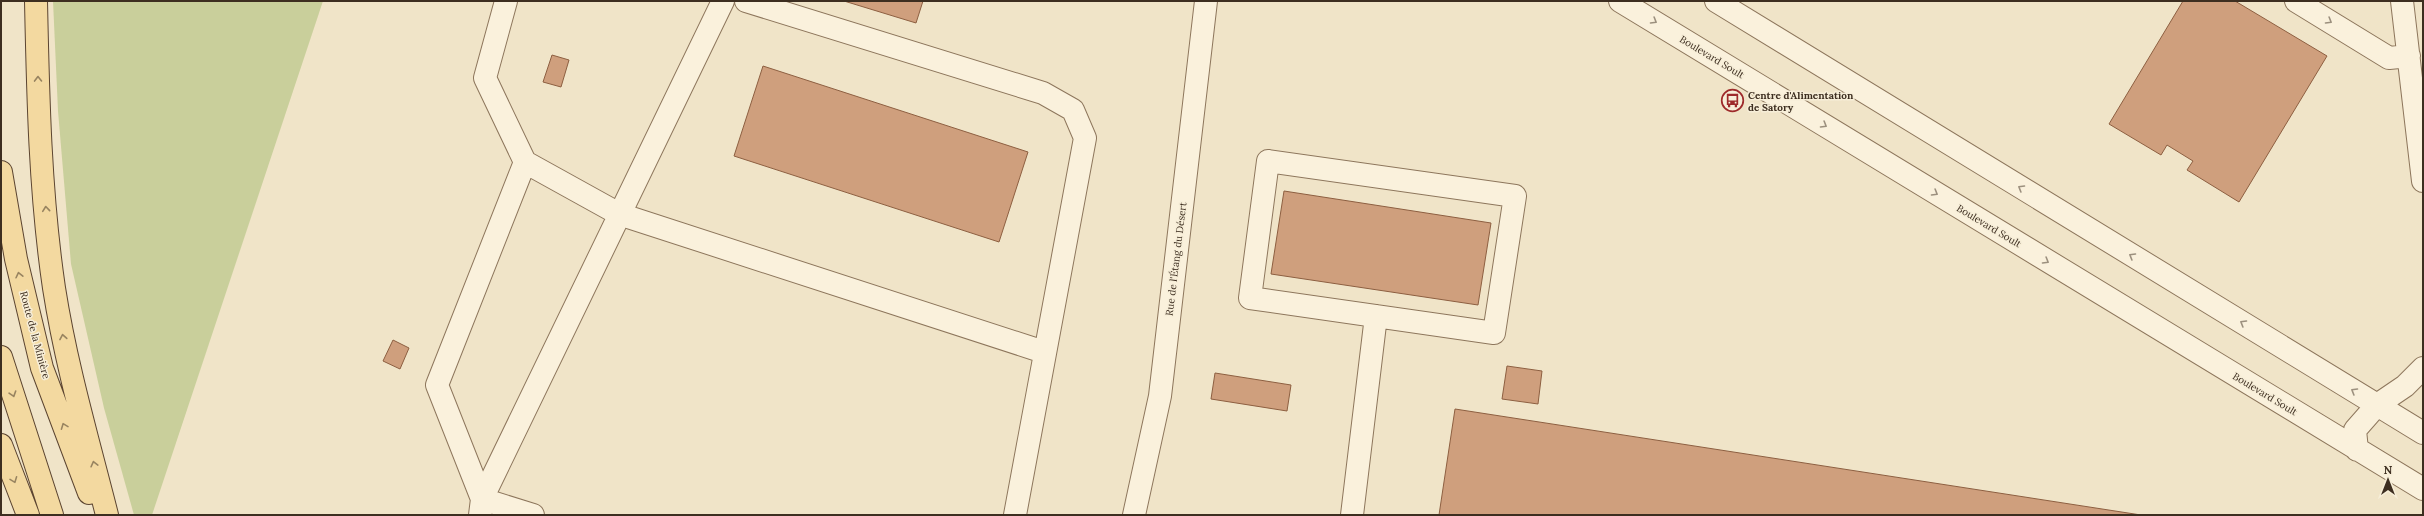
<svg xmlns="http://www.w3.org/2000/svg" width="2424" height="516" font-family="Lora,serif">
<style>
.green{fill:#c9cf9b}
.building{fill:#cf9f7d;stroke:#8d5f41}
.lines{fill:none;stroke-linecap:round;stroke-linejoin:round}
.minor-casing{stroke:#8d765c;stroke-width:24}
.major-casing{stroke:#5b4430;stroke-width:24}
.minor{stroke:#faf1dc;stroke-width:22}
.major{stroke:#f3d9a0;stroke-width:22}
.oneway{stroke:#9c907e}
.oneway2{stroke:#988460}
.labels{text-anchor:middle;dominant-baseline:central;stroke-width:3;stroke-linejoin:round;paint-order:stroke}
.street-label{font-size:10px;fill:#3d2e20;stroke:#f7eed8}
.poi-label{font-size:10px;font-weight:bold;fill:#3d2e20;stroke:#f7eed8;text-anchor:start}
</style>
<rect width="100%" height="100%" fill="#f0e4c8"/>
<path class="green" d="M 53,1 L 323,1 L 152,515 L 134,515 L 104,408 L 71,264 L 58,111 Z"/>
<path class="building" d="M 844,1 L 923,1 L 916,23 Z
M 2183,1 L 2235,1 L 2327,56 L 2239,202 L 2187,170 L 2193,161 L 2167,145 L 2161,155 L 2109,124 Z
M 552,55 L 569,60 L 561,87 L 543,82 Z
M 763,66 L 1028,152 L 999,242 L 734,156 Z
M 1284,191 L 1491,223 L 1478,305 L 1271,274 Z
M 393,340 L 409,348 L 400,369 L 383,361 Z
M 1507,366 L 1542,371 L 1538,404 L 1502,399 Z
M 1215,373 L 1291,385 L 1287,411 L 1211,399 Z
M 1455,409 L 2141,515 L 1439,515 Z"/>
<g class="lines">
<defs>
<path id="minor" d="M 506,1 L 485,78 L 525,162 L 619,214 L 1044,352
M 746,1 L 1043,93 L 1073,110 L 1085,138 L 1015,515
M 1620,1 L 2423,489
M 1716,1 L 2423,433
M 2296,1 L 2389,58 L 2409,56
M 2402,1 L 2423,181
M 1268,161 L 1515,196 L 1494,333 L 1250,298 Z
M 525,162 L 437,385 L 482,499 L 533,515
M 2357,450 L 2355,430 L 2377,405 L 2405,386 L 2423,368
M 480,515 L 482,499 L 723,1
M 1134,515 L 1160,396 L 1206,1
M 1352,515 L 1376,316"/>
<path id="major" d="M 36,1 C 38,97 40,193 54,288 C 66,365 88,440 107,515
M 1,172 L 16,259 L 42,368 L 89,493
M 1,357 L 52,515
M 1,445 L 28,515"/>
</defs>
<use href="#minor" class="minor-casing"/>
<use href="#major" class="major-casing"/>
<use href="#minor" class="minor"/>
<use href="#major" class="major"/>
</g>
<defs><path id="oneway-chevron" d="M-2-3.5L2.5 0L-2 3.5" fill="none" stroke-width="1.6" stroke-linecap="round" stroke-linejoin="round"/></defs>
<g class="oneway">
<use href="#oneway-chevron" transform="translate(1654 21) rotate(31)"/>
<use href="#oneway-chevron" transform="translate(2329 21) rotate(31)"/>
<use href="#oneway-chevron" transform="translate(1824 125) rotate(31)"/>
<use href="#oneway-chevron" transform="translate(2021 188) rotate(-149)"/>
<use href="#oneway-chevron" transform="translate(1935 193) rotate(31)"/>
<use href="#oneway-chevron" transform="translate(2132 256) rotate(-149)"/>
<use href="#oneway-chevron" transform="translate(2046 261) rotate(31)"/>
<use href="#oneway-chevron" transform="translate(2243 323) rotate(-149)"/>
<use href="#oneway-chevron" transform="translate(2354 391) rotate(-149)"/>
</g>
<g class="oneway2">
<use href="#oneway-chevron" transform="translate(38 79) rotate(-91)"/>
<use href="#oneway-chevron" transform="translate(46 209) rotate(-96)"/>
<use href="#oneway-chevron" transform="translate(19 275) rotate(-103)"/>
<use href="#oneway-chevron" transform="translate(63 337) rotate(-100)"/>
<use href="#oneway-chevron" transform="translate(13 394) rotate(72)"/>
<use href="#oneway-chevron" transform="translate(64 426) rotate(-111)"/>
<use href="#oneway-chevron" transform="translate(94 464) rotate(-104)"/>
<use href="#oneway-chevron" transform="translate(14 480) rotate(69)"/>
</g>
<defs>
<symbol id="bus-ring" viewBox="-11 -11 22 22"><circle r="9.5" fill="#f7eed8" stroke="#9e2a2b" stroke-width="1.5"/><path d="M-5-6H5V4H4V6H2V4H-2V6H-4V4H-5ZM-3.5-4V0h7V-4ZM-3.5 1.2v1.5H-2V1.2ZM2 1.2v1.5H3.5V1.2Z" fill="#9e2a2b"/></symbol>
</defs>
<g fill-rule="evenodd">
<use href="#bus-ring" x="1720" y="88" width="25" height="25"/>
</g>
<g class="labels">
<g class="street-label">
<text transform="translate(1712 57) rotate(31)">Boulevard Soult</text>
<text transform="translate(1989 226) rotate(31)">Boulevard Soult</text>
<text transform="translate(1176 259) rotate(-83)">Rue de l'Étang du Désert</text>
<text transform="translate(35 335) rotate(75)">Route de la Minière</text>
<text transform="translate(2265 394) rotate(31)">Boulevard Soult</text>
</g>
<g class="poi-label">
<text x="1748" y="95">Centre d'Alimentation<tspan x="1748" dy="12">de Satory</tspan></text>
</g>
</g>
<rect width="2424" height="516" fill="none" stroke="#3d2e20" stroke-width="4"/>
<g transform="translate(2388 480)" stroke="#f7eed8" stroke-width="3" paint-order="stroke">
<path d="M0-3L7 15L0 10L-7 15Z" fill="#3d2e20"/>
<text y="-6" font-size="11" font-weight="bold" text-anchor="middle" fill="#3d2e20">N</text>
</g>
</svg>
